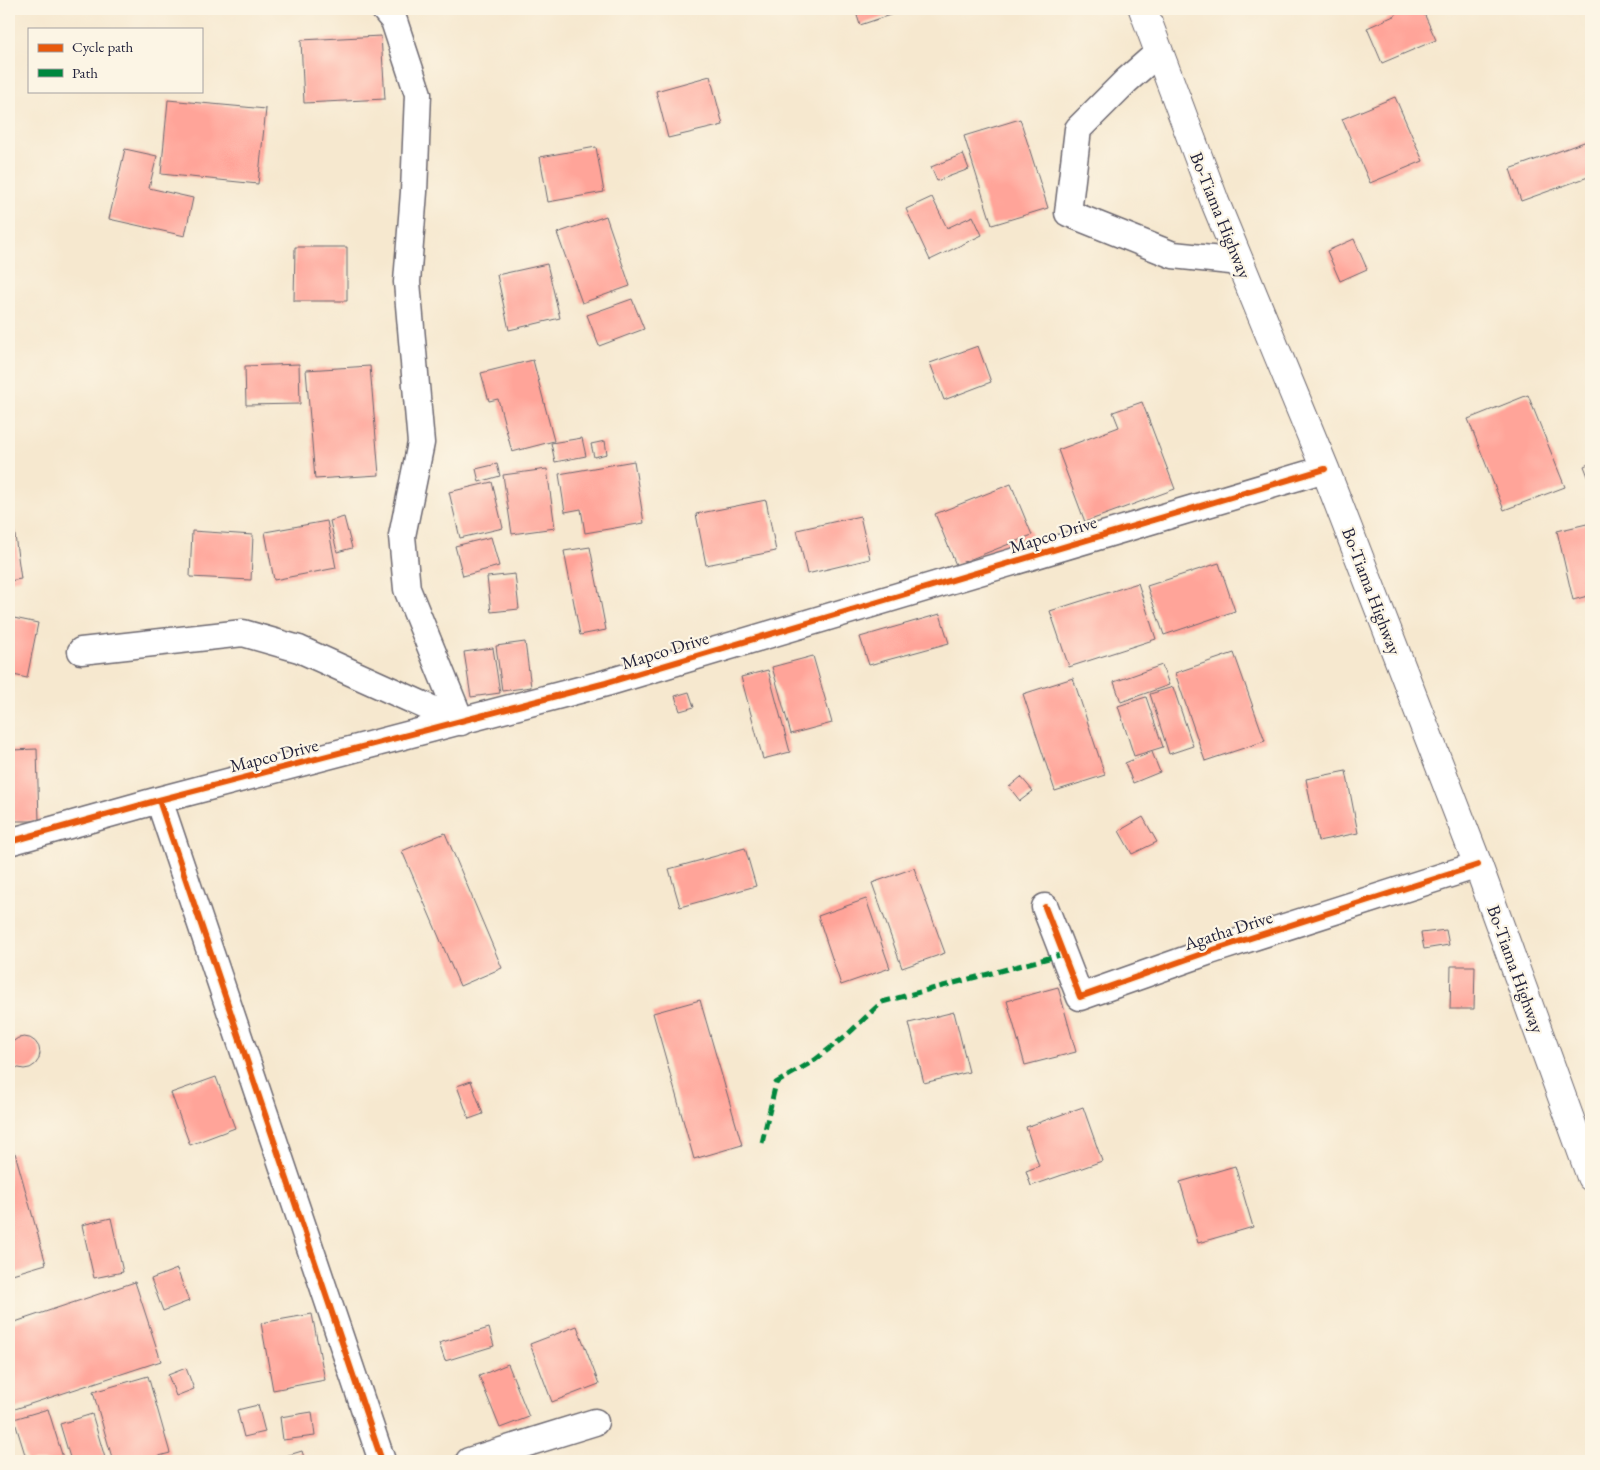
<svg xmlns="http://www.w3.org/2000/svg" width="1600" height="1470" font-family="'EB Garamond',serif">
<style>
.building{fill:#ffa499}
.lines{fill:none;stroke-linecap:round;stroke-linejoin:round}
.minor-casing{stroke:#6c676f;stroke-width:29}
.trunk-casing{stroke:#6c676f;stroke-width:30}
.minor{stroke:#fff;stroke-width:26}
.trunk{stroke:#fff;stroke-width:28}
.quiet{stroke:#00873e;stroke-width:5;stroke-dasharray:10 5;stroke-linecap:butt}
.cycleway-casing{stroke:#fcf5e5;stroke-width:9}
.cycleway{stroke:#e8590c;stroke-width:6}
.labels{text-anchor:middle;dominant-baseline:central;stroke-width:4.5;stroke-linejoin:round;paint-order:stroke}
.street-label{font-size:18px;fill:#22223b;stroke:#fcf5e5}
</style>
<rect width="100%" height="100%" fill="#fcf5e5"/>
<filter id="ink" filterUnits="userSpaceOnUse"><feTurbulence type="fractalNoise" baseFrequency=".02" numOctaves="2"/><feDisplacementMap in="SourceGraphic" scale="10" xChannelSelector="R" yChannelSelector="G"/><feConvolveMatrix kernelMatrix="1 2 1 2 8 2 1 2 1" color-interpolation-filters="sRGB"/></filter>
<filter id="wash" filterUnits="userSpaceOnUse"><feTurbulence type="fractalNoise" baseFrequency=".0096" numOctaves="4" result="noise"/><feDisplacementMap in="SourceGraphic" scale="20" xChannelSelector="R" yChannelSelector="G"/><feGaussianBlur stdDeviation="1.12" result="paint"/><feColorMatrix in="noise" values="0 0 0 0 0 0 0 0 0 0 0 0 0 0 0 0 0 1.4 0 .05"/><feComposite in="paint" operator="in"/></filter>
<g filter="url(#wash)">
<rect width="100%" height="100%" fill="#f6e8cf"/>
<g id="blocks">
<path class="building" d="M 855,9 L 908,9 L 860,25 Z
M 1393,9 L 1422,9 L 1436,40 L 1382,63 L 1367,28 L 1396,15 Z
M 381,36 L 385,99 L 304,103 L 301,40 Z
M 710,76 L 723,125 L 668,138 L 656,91 Z
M 1395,97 L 1423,161 L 1370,183 L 1342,119 Z
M 168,100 L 266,109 L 258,184 L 161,174 Z
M 1020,119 L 1048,208 L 992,225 L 964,136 Z
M 1587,141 L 1591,153 L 1591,176 L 1521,201 L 1510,169 Z
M 596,147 L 604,192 L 548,202 L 540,157 Z
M 125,149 L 157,156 L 149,188 L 193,198 L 185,236 L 109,219 Z
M 963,154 L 969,169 L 937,181 L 931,167 Z
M 932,197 L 947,228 L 973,216 L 982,235 L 930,260 L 906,209 Z
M 606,216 L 630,286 L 582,303 L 557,233 Z
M 1354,239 L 1367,269 L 1340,281 L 1327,251 Z
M 295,247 L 347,247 L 347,301 L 294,301 Z
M 547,264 L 560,318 L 509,330 L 497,275 Z
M 632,299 L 644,329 L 599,346 L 587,315 Z
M 978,346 L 991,382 L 944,400 L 930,363 Z
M 533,360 L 554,441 L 512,452 L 498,399 L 489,401 L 481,373 Z
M 299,364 L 300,404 L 246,405 L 245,366 Z
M 370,366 L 379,475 L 315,479 L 306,370 Z
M 1528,395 L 1565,487 L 1504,510 L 1468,419 Z
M 1142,402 L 1175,489 L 1085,522 L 1058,450 L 1119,427 L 1113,412 Z
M 582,438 L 586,456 L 555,462 L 551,443 Z
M 605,441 L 607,454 L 594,457 L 591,444 Z
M 634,461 L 644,523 L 585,533 L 581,509 L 565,512 L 559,474 Z
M 1591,463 L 1591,484 L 1584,466 Z
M 497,464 L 500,476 L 479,482 L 476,469 Z
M 547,469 L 555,528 L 512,534 L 503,475 Z
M 492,482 L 503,528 L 460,538 L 449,492 Z
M 1011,484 L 1032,535 L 956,565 L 935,514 Z
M 766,500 L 776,551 L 706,565 L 696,514 Z
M 860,516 L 870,559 L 807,574 L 797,530 Z
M 344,517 L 352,548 L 337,552 L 330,521 Z
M 13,521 L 21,579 L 9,581 L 9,522 Z
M 327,521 L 336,568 L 274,580 L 265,532 Z
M 1591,523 L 1591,595 L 1573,600 L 1557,531 Z
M 192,531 L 253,535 L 251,580 L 190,577 Z
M 491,537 L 499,566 L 463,576 L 455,546 Z
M 590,547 L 606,630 L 580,635 L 564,551 Z
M 1219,563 L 1235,611 L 1164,635 L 1147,586 Z
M 515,574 L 519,609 L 491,612 L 487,577 Z
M 1138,583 L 1156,639 L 1069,667 L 1050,611 Z
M 940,614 L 949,643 L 869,665 L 860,637 Z
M 9,617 L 38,623 L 27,678 L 9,674 Z
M 525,642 L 531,687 L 502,691 L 496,646 Z
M 493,648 L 500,693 L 471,697 L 464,652 Z
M 1234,653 L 1265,741 L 1205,761 L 1175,673 Z
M 813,656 L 832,723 L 791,734 L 772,667 Z
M 1162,665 L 1169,685 L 1121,702 L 1114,682 Z
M 768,670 L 790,752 L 763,759 L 741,677 Z
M 1073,678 L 1105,775 L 1055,791 L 1023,694 Z
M 1173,687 L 1193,746 L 1169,754 L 1150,694 Z
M 689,692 L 694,707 L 680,711 L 675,696 Z
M 1146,697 L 1163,747 L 1134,756 L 1118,706 Z
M 37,749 L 39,821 L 13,821 L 11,750 Z
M 1152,752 L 1160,772 L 1133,783 L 1125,763 Z
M 1346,771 L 1358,833 L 1318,841 L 1306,779 Z
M 1021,777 L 1033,791 L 1020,801 L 1009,787 Z
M 1143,817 L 1157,842 L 1132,854 L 1119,831 Z
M 445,833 L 502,968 L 460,986 L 402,851 Z
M 745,848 L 756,886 L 680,907 L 669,869 Z
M 914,868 L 945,953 L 902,968 L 872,883 Z
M 866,899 L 890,968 L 841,985 L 818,916 Z
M 1446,930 L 1449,945 L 1424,949 L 1421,933 Z
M 1451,966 L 1475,966 L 1474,1009 L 1450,1009 Z
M 1058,987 L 1076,1052 L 1025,1065 L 1007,1001 Z
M 700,1000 L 742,1145 L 694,1159 L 653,1013 Z
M 954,1012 L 969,1072 L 924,1083 L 909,1023 Z
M8 1053a16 16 0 1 1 32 0a16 16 0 1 1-32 0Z
M 216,1077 L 235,1128 L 190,1145 L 171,1093 Z
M 471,1081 L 483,1114 L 469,1119 L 457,1086 Z
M 1083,1107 L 1102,1161 L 1031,1186 L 1026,1171 L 1039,1166 L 1026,1127 Z
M 15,1153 L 46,1264 L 9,1275 L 9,1155 Z
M 1235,1166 L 1253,1227 L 1198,1243 L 1180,1182 Z
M 111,1218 L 123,1272 L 94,1278 L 82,1225 Z
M 177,1269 L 189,1301 L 163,1311 L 151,1279 Z
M 135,1282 L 161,1361 L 9,1411 L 9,1324 Z
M 312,1314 L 325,1380 L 273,1390 L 261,1323 Z
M 577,1326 L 599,1384 L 552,1402 L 530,1344 Z
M 489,1328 L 494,1346 L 445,1361 L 439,1343 Z
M 508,1364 L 529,1417 L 500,1428 L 479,1376 Z
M 186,1368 L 194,1389 L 176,1396 L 168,1375 Z
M 148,1376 L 170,1453 L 141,1461 L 113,1461 L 93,1392 Z
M 258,1405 L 265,1432 L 244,1437 L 237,1410 Z
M 48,1409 L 64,1461 L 27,1461 L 14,1419 Z
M 312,1412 L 315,1436 L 283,1440 L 280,1417 Z
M 92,1414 L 106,1461 L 71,1461 L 60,1424 Z
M 302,1451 L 305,1461 L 269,1461 Z"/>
</g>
</g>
<g filter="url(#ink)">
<use href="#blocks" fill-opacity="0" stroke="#6c676f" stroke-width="1"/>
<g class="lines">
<defs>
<path id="minor" d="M 1159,52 L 1126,81 L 1078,129 L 1068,213 L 1173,255 L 1240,262
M 81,651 L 243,633 L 299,649 L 461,722 L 407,589 L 402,536 L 421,443 L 407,282 L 414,192 L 418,94 L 394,21 L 384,9
M 159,800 L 382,1461
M 9,842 L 159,800 L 606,683 L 1325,469
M 1045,907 L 1080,997 L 1210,951 L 1478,865
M 469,1461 L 595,1422"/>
<path id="trunk" d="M 1143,9 L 1215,202 L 1325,469 L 1478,865 L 1591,1177"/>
</defs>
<use href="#minor" class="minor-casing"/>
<use href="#trunk" class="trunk-casing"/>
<use href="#minor" class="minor"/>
<use href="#trunk" class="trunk"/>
<path class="quiet" d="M 762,1143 L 776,1083 L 815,1060 L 848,1034 L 882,1002 L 1064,954"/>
<defs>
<path id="cycleway" d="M 159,800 L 382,1461
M 9,842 L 159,800 L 606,683 L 1325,469
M 1045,907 L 1080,997 L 1210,951 L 1478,865"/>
</defs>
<use href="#cycleway" class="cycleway-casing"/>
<use href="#cycleway" class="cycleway"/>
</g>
</g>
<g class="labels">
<g class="street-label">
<text transform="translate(1221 215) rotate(68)">Bo-Tiama Highway</text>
<text transform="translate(1053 534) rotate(-17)">Mapco Drive</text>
<text transform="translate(1372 591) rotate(69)">Bo-Tiama Highway</text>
<text transform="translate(665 650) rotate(-17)">Mapco Drive</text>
<text transform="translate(274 755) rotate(-14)">Mapco Drive</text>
<text transform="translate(1228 930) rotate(-18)">Agatha Drive</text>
<text transform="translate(1516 969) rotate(70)">Bo-Tiama Highway</text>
</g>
</g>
<rect width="1600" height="1470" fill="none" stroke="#fcf5e5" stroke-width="30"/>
<rect x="28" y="28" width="175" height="65" fill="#fcf5e5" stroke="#a5a1a1"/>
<rect x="38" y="44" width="25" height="8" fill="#e8590c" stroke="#a5a1a1"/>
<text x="72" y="52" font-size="15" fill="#22223b">Cycle path</text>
<rect x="38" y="69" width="25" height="8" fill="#00873e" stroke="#a5a1a1"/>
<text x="72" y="78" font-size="15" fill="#22223b">Path</text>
</svg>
